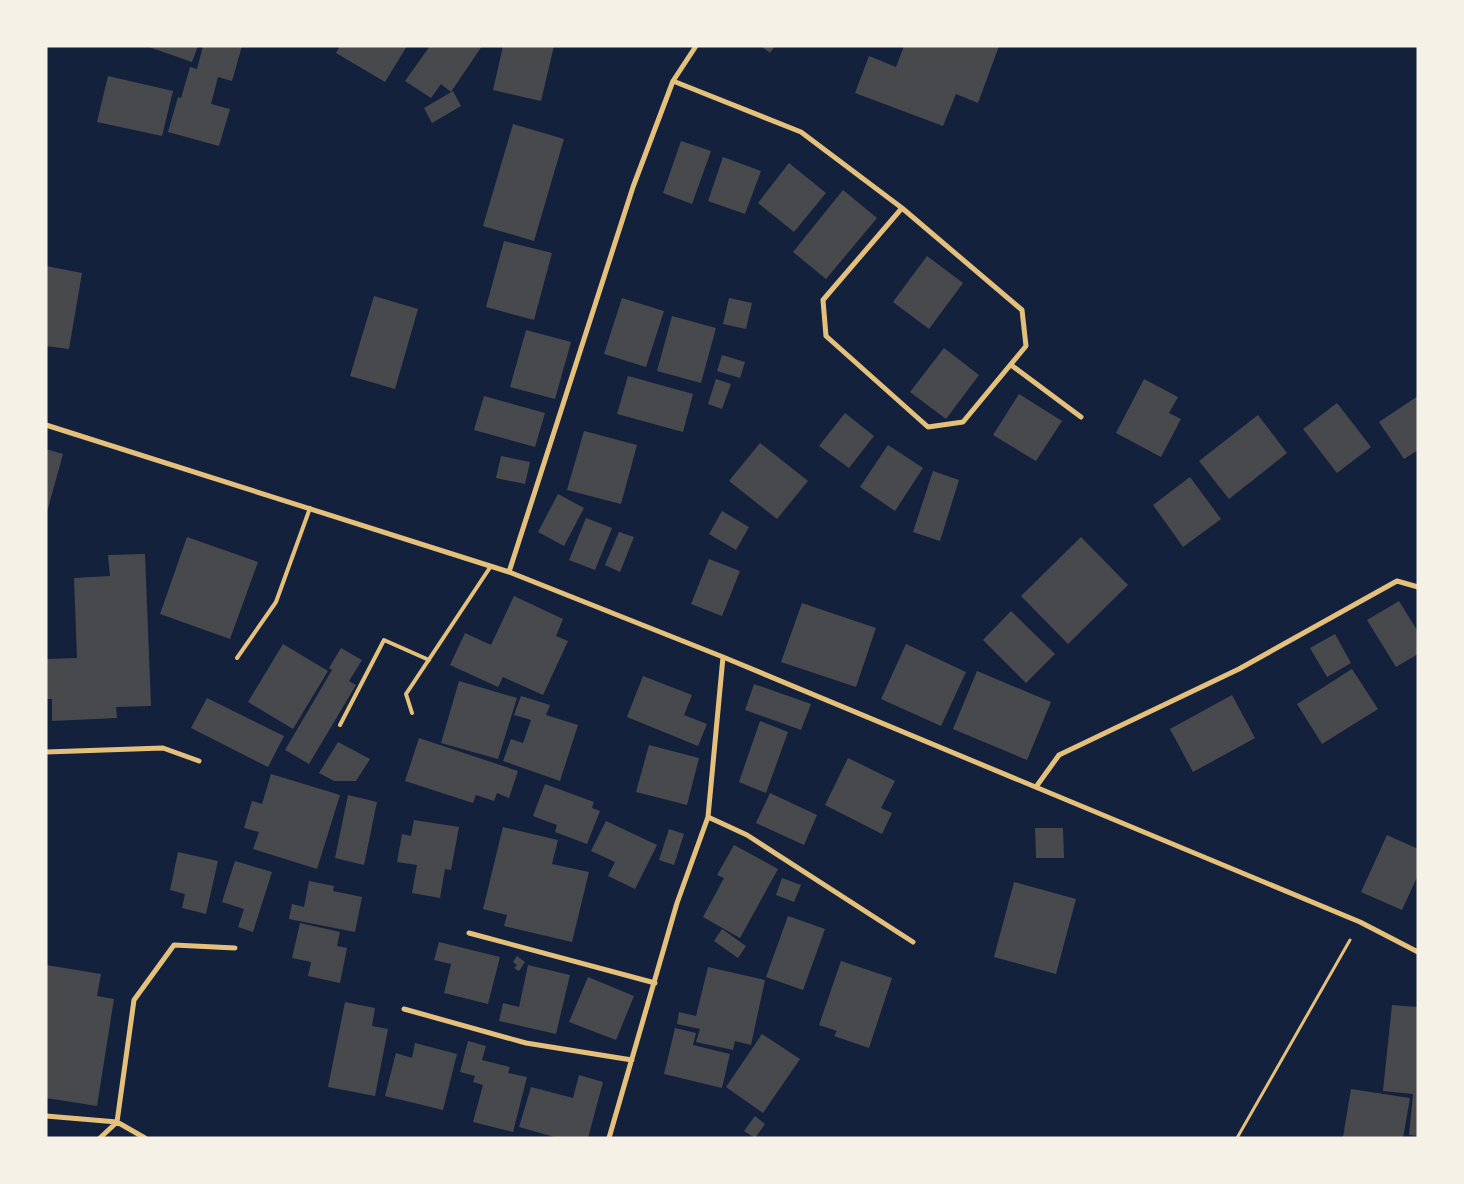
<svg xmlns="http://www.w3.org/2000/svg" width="1464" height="1184" font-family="Helvetica,sans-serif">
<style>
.building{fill:#48494c}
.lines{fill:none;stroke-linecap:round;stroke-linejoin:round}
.path{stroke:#e5c07b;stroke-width:3}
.service{stroke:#e5c07b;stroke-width:4}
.minor{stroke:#e5c07b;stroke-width:5}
</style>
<rect width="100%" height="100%" fill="#14213d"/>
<path class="building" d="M 146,46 L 198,46 L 192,62 Z
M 203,46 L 242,46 L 232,81 L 218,77 L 211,104 L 230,109 L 219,146 L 168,132 L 178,97 L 181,98 L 190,67 L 197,69 Z
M 340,46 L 407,46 L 385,82 L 336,53 Z
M 430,46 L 482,46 L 451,92 L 441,84 L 431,98 L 405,81 Z
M 503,46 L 554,46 L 541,101 L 493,90 Z
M 761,46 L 775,46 L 770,53 Z
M 904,46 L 999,46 L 978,103 L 956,94 L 943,126 L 855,93 L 869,56 L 896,67 Z
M 108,76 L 173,91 L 162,136 L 97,122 Z
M 453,91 L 461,106 L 432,123 L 424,108 Z
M 513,124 L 564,139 L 534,241 L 483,226 Z
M 681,141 L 711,151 L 692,204 L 663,193 Z
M 723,157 L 761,171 L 745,214 L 708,201 Z
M 789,163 L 826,193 L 794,232 L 758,203 Z
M 843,190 L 877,218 L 826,279 L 793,252 Z
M 504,241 L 552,253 L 534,320 L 486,307 Z
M 927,256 L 963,283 L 929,329 L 893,302 Z
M 46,266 L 82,273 L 69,349 L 46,346 Z
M 374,296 L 418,309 L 395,389 L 350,376 Z
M 622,298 L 664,311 L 646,367 L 604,354 Z
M 729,298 L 752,303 L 746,329 L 723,324 Z
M 672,316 L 716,328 L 701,383 L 657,371 Z
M 526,330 L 571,342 L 555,399 L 510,387 Z
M 944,348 L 979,375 L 946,419 L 910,392 Z
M 722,355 L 745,362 L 740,378 L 717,371 Z
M 628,376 L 693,394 L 683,432 L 617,414 Z
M 716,379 L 731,384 L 722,409 L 708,404 Z
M 1144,379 L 1178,397 L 1169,413 L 1181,419 L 1161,457 L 1116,433 Z
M 1019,394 L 1062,421 L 1036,461 L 993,435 Z
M 484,396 L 545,413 L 535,447 L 474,430 Z
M 1418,396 L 1418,450 L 1404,459 L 1379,422 Z
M 1337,403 L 1371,447 L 1337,473 L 1303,429 Z
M 845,413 L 874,436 L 849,468 L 819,446 Z
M 1258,415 L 1287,453 L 1229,499 L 1199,461 Z
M 584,431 L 637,445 L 621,504 L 567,490 Z
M 760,443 L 808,481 L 777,519 L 729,481 Z
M 888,445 L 923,468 L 895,511 L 860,487 Z
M 46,449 L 63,454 L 47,512 L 46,512 Z
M 501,456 L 530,462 L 525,484 L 496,478 Z
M 933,471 L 959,480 L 940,541 L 913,532 Z
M 1190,477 L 1221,519 L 1183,547 L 1153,505 Z
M 558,494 L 584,508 L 564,546 L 538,532 Z
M 722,511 L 749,527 L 736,550 L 709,534 Z
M 586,518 L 612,528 L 595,570 L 569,560 Z
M 619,532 L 634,537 L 620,572 L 605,565 Z
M 187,537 L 258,562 L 230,639 L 160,614 Z
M 1081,537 L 1128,585 L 1068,644 L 1021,596 Z
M 145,554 L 151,706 L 116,707 L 117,718 L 52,721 L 52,699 L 46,699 L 46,659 L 77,658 L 74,578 L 110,576 L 108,555 Z
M 709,559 L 740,571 L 722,616 L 691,604 Z
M 514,596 L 563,619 L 556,636 L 568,641 L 543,695 L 503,677 L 498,687 L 450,665 L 465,633 L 491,645 Z
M 1399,601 L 1418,632 L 1418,654 L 1396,667 L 1367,620 Z
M 802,603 L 876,628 L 856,687 L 781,662 Z
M 1011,611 L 1055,654 L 1026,683 L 983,640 Z
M 1335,634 L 1351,663 L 1327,677 L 1310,648 Z
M 283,644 L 328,671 L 293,729 L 248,702 Z
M 906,644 L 966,672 L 941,726 L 881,699 Z
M 341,648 L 362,660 L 349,681 L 356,685 L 309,764 L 285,750 L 332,670 L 329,668 Z
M 1352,669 L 1378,709 L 1322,744 L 1297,704 Z
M 977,671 L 1051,702 L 1027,760 L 953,729 Z
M 643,676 L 692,695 L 684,715 L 707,724 L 698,746 L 627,717 Z
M 459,681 L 517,698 L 498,759 L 441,743 Z
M 754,684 L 811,704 L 801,730 L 745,710 Z
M 1232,695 L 1255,738 L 1193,772 L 1170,729 Z
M 521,696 L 550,705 L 546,715 L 578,725 L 560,781 L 503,761 L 511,739 L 523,743 L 531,720 L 514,715 Z
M 207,698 L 284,736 L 268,767 L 191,728 Z
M 760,721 L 788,732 L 766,793 L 739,782 Z
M 419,738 L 518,771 L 509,798 L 497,793 L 494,801 L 476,795 L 473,803 L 405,781 Z
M 338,742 L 370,759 L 356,781 L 334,781 L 319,773 Z
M 649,745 L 699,758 L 687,805 L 636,792 Z
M 848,758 L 895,781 L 881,808 L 892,813 L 882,834 L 825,805 Z
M 271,774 L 340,795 L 317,869 L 253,849 L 259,832 L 244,828 L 252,801 L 262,804 Z
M 545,784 L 594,802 L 592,808 L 600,811 L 587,844 L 555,832 L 557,825 L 533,816 Z
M 770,793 L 817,815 L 804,845 L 756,823 Z
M 348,795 L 377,802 L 364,865 L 335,858 Z
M 414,820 L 459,827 L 451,870 L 445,869 L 440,898 L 412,893 L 417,865 L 397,862 L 402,834 L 411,836 Z
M 606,821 L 657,845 L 635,889 L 608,876 L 615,862 L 591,851 Z
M 503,827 L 558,840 L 552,864 L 589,872 L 572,942 L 504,926 L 507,915 L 483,909 Z
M 1035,828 L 1063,828 L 1064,858 L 1036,858 Z
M 669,829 L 684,834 L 674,865 L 659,860 Z
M 1387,835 L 1418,849 L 1418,875 L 1402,910 L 1361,892 Z
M 734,845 L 778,869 L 740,938 L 703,917 L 724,878 L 717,875 Z
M 178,852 L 218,861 L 206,914 L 182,908 L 185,894 L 170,890 Z
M 235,861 L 272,872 L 253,932 L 238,927 L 244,909 L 222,902 Z
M 782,878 L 801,885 L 794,902 L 776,895 Z
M 309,881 L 334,886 L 333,891 L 362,897 L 355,932 L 289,919 L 292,904 L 304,907 Z
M 1014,882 L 1076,899 L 1056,974 L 994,957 Z
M 788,916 L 825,929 L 803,990 L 766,977 Z
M 300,923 L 340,932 L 337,946 L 347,948 L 340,983 L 308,976 L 311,962 L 292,958 Z
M 722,929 L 746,946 L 738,958 L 714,941 Z
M 439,942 L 500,957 L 488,1004 L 444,993 L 451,964 L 434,960 Z
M 517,956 L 525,962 L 519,971 L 514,968 L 517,965 L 513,962 Z
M 841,961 L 892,978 L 869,1048 L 834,1036 L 837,1031 L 819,1025 Z
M 46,965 L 101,974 L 97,996 L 114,999 L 97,1106 L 46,1098 Z
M 528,965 L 570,975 L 556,1034 L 499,1021 L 503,1003 L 519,1007 Z
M 708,967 L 765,980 L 751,1045 L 735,1041 L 733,1050 L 696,1042 L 700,1029 L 677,1024 L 679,1012 L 696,1016 Z
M 588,977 L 634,996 L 616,1040 L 569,1022 Z
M 345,1002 L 375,1008 L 372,1026 L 388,1029 L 375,1096 L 328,1087 Z
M 1392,1005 L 1418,1007 L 1418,1136 L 1409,1135 L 1413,1094 L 1383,1091 Z
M 675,1028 L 696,1033 L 693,1045 L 730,1054 L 722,1088 L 664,1074 Z
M 762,1034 L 800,1059 L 763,1113 L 726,1087 Z
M 468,1041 L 486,1046 L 482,1060 L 510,1067 L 508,1073 L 527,1077 L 513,1132 L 473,1122 L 483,1085 L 473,1082 L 475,1076 L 460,1072 Z
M 415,1043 L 457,1054 L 443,1110 L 385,1096 L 396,1053 L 412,1058 Z
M 579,1075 L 603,1082 L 588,1138 L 558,1138 L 519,1127 L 531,1087 L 573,1098 Z
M 1351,1089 L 1410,1098 L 1403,1138 L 1343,1137 Z
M 755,1116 L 765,1124 L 755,1138 L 744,1131 Z"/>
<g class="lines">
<path class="path" d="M 1237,1138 L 1350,940"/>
<path class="service" d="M 237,658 L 276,602 L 310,508
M 412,713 L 406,694 L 491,566
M 340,725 L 384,640 L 429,660"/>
<path class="minor" d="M 673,81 L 801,132 L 902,208 L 1022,310 L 1026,346 L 963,422 L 928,427 L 826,336 L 823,300 L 902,208
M 1011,365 L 1081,417
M 46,425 L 509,572 L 723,657 L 1360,922 L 1418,952
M 509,572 L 633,187 L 673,81 L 696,46
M 46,752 L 163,748 L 199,761
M 1036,787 L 1059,755 L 1239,669 L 1397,581 L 1418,587
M 708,817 L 747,835 L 913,942
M 469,933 L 655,983
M 404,1009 L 526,1043 L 632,1060
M 46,1116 L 117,1122 L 100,1138
M 145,1138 L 117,1122 L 134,1000 L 174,945 L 235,948
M 609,1138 L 677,903 L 708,817 L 723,657"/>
</g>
<rect width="1464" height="1184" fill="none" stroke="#f6f1e7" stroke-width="95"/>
</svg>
